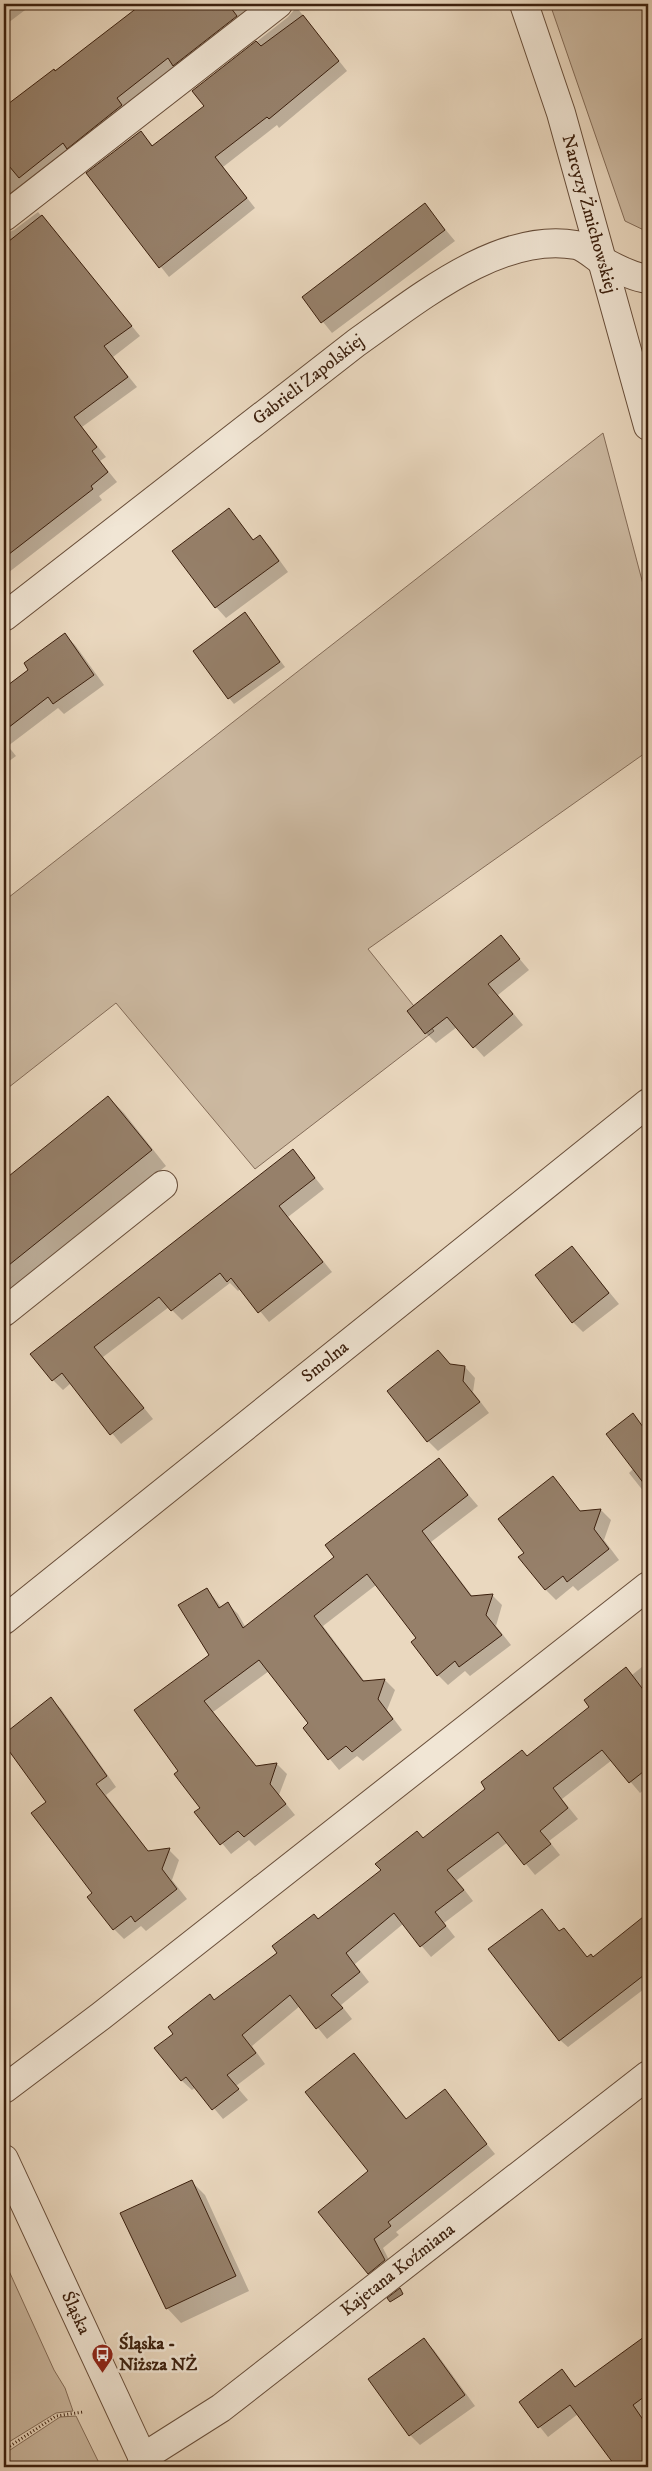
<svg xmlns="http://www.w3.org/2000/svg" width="652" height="2471" font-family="'IM FELL DW Pica',serif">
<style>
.green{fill:#ccb9a1;stroke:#846c58}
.shadow{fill:#0003}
.building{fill:#96806a;stroke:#3c200e}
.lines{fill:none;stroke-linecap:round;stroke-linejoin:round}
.minor-casing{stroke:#684e3a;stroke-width:30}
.path{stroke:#3c200e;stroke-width:3;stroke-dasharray:1 2.5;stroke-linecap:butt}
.minor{stroke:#f1e6d5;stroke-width:28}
.labels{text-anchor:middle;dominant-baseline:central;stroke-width:5;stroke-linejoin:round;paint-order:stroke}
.street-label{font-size:18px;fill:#3c200e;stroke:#f1e6d5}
.poi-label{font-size:18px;font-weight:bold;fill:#3c200e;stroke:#f1e6d5;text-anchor:start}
</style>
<rect width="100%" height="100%" fill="#ead8bf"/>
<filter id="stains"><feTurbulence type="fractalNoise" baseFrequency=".004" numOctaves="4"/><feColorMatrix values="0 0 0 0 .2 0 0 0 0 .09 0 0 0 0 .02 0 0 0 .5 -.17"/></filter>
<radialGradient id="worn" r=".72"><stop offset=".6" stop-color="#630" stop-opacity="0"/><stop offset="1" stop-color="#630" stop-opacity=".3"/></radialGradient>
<path class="green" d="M 550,4 L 648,4 L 648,232 L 625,221 Z
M 603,433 L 648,603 L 648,751 L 368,949 L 434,1031 L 255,1169 L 116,1003 L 4,1091 L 4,901 Z
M 4,2260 L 54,2370 L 65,2388 L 73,2411 L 56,2413 L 4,2445 Z
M 76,2416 L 101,2467 L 4,2467 L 4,2454 L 60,2417 Z"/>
<path class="shadow" d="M 4,4 L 33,4 L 4,26 Z
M 145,4 L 275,4 L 4,215 L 4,109 Z
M 294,4 L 347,71 L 279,128 L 277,125 L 223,167 L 255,208 L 169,277 L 87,174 L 141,132 L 154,147 L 206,106 L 194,91 L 288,17 L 294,10 Z
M 425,205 L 455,241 L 332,333 L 303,297 Z
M 38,212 L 140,336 L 113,357 L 137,387 L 82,427 L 106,457 L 100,461 L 117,482 L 99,496 L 102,500 L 4,576 L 4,234 L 14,230 Z
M 229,510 L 254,540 L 260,536 L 270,547 L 288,572 L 226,618 L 216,607 L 174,551 Z
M 245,614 L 285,667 L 234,704 L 229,698 Z
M 65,635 L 75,645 L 104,685 L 64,714 L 58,708 L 8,746 L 16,756 L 4,765 L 4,690 L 30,670 Z
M 501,937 L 529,970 L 498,995 L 523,1025 L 484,1057 L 457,1027 L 436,1043 L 426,1033 Z
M 108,1097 L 124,1113 L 166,1166 L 4,1296 L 4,1181 Z
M 293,1150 L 324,1189 L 288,1217 L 332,1272 L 269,1322 L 241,1288 L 238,1291 L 230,1283 L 182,1320 L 169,1307 L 103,1357 L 153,1419 L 121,1444 L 71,1383 L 63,1390 L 53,1380 Z
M 572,1247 L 619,1304 L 583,1332 L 573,1322 Z
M 438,1351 L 452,1366 L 465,1367 L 475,1378 L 473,1392 L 489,1413 L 438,1451 L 428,1441 Z
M 633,1415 L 645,1428 L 648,1426 L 648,1497 L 629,1473 L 634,1468 Z
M 438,1459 L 478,1506 L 431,1542 L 473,1597 L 492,1595 L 502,1605 L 496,1626 L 511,1645 L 470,1676 L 465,1671 L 448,1685 L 438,1675 L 418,1638 L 376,1585 L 323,1626 L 365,1682 L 385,1680 L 395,1690 L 387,1710 L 402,1730 L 363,1761 L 357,1756 L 339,1770 L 304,1728 L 310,1723 L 269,1671 L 213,1712 L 257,1767 L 277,1764 L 287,1774 L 279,1795 L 295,1815 L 255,1846 L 249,1840 L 231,1854 L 196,1812 L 201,1808 L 180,1771 L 211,1655 L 207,1589 L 222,1608 L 228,1604 L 238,1614 L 246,1628 L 336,1558 Z
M 553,1478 L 581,1512 L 601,1510 L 611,1520 L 604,1540 L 619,1560 L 578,1591 L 573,1586 L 556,1600 L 546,1590 Z
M 648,1662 L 648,1786 L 640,1793 L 612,1760 L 562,1799 L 578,1819 L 549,1841 L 560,1855 L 535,1875 L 508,1842 L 457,1880 L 473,1901 L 444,1923 L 455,1937 L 431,1957 L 403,1924 L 355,1964 L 369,1982 L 341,2005 L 352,2019 L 327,2039 L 300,2006 L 252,2046 L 265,2064 L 236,2086 L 248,2100 L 223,2119 L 196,2087 L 192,2090 L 181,2080 L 215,2001 L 591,1707 L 626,1669 L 632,1675 Z
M 51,1699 L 61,1709 L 116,1787 L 106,1795 L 149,1852 L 169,1850 L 179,1860 L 172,1880 L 187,1899 L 146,1931 L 141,1926 L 124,1939 L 114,1929 L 47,1803 L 4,1742 L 4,1736 Z
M 542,1910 L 560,1932 L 564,1929 L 588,1958 L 593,1959 L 648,1915 L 648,1986 L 568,2047 L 560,2040 Z
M 354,2055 L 407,2119 L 444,2091 L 495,2154 L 396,2232 L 399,2235 L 383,2248 L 394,2270 L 378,2282 L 369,2273 L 370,2171 Z
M 191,2181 L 205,2195 L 249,2291 L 181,2323 L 167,2308 Z
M 648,2335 L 648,2409 L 641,2415 L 648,2425 L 648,2467 L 617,2467 L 578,2414 L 548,2437 L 520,2402 L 561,2370 L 576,2387 Z
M 424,2340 L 434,2350 L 475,2406 L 420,2445 L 410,2435 Z"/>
<path class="building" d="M 142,4 L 228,4 L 237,16 L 173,66 L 168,58 L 117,98 L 122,105 L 67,149 L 63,143 L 19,178 L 4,160 L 4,107 L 54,69 L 55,71 Z
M 303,15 L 339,61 L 269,119 L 267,117 L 215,157 L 247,198 L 159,268 L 86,173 L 141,131 L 152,146 L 204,106 L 192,91 L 256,41 L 261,46 Z
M 425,203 L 445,230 L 321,323 L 302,297 Z
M 42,215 L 132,326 L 104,346 L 128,377 L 74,417 L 97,447 L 92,451 L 108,472 L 91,486 L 93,489 L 4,558 L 4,245 Z
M 229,508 L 253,540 L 260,535 L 279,561 L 215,608 L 172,551 Z
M 245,612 L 280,662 L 228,699 L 193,651 Z
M 65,633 L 94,675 L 53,704 L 48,697 L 4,731 L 4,688 L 28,670 L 24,663 Z
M 501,935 L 520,959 L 488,984 L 513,1014 L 473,1048 L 447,1017 L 425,1034 L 407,1011 Z
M 108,1096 L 152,1150 L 4,1269 L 4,1180 Z
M 293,1149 L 315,1178 L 279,1206 L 323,1262 L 258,1313 L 231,1278 L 227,1282 L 220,1273 L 171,1311 L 159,1297 L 94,1347 L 144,1408 L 110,1435 L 62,1373 L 52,1381 L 30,1354 Z
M 572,1246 L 609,1293 L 572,1323 L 535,1275 Z
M 438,1350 L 450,1364 L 465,1366 L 463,1381 L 480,1402 L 427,1442 L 387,1391 Z
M 633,1413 L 648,1434 L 648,1489 L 606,1434 Z
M 439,1458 L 468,1495 L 422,1531 L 471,1596 L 493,1594 L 486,1615 L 502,1635 L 459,1667 L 455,1661 L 437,1676 L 411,1642 L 416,1638 L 367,1574 L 314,1616 L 363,1681 L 385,1679 L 378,1699 L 393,1719 L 352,1752 L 346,1746 L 328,1760 L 303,1728 L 308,1723 L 259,1660 L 204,1701 L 256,1766 L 277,1763 L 270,1784 L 286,1804 L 244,1837 L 238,1831 L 220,1845 L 194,1812 L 200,1808 L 174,1774 L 178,1771 L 134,1710 L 209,1655 L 178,1605 L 207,1588 L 219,1608 L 228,1602 L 243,1628 L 334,1557 L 325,1545 Z
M 553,1476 L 580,1511 L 601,1509 L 594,1529 L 609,1549 L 567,1582 L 563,1576 L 545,1590 L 518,1557 L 524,1553 L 498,1519 Z
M 626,1667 L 648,1696 L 648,1768 L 629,1783 L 602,1750 L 553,1788 L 568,1808 L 540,1831 L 551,1844 L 524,1865 L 498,1832 L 447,1870 L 464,1890 L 435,1912 L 446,1926 L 420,1947 L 394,1913 L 346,1953 L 360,1972 L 331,1995 L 343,2008 L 316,2029 L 290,1995 L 242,2035 L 256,2053 L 227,2075 L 239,2089 L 212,2110 L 186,2077 L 181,2081 L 154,2048 L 173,2034 L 168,2027 L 210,1994 L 214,2000 L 277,1953 L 272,1946 L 314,1914 L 318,1919 L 381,1870 L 375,1864 L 417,1831 L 423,1838 L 485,1789 L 481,1782 L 522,1750 L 527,1756 L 589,1707 L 584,1700 Z
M 51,1697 L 107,1776 L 96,1784 L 148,1851 L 170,1848 L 162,1869 L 177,1889 L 135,1922 L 131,1916 L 113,1930 L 87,1897 L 92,1893 L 31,1813 L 46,1802 L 4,1744 L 4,1734 Z
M 542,1909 L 559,1931 L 564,1928 L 587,1957 L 591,1954 L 593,1957 L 648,1913 L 648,1972 L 559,2041 L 488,1949 Z
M 354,2053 L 406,2119 L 445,2089 L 487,2144 L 388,2222 L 391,2226 L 374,2239 L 385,2260 L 368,2274 L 318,2212 L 368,2171 L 305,2092 Z
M 192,2180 L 236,2276 L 166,2309 L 120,2213 Z
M 400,2288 L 403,2294 L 390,2302 L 387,2298 Z
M 648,2334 L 648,2394 L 633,2405 L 648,2427 L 648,2467 L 616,2467 L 570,2405 L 538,2428 L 519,2402 L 562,2369 L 575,2387 Z
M 424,2338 L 465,2395 L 409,2436 L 368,2379 Z"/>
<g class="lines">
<defs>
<g id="minor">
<path id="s1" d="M 524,4 L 561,113 L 648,426"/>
<path d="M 4,217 L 278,4"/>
<path id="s2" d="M 4,617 L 356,343 C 416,301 499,231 576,245 C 584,247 592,254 599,259 C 613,267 632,277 648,279"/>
<path d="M 4,1312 L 163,1185"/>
<path id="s3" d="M 4,1620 L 648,1103"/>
<path d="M 4,2089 L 101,2016 L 648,1586"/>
<path id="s4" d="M 4,2159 L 147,2467"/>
<path id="s5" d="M 142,2458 L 221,2408 L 648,2075"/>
</g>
</defs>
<use href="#minor" class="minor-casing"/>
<path class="path" d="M 4,2450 L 56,2416 L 83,2412"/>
<use href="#minor" class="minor"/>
</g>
<defs>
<symbol id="bus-pin" viewBox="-11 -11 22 30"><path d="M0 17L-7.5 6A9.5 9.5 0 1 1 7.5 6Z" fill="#8f2418" stroke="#f1e6d5"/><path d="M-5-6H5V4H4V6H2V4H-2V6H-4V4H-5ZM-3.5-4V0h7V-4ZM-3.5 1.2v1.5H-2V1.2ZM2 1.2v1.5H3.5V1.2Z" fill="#fff"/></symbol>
</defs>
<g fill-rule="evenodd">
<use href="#bus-pin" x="90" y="2342" width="25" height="34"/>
</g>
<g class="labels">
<g class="street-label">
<text stroke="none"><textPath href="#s1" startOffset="220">Narcyzy Żmichowskiej</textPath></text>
<text stroke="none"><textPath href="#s2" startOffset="386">Gabrieli Zapolskiej</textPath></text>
<text stroke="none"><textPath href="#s3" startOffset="412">Smolna</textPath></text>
<text stroke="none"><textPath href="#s5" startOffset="318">Kajetana Koźmiana</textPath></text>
<text stroke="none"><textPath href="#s4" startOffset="170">Śląska</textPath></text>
</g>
<g class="poi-label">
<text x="119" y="2344">Śląska -<tspan x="119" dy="21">Niższa NŻ</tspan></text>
</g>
</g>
<rect width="652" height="2471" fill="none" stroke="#ead8bf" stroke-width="20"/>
<rect x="5" y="5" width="642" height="2461" fill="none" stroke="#3c200e" stroke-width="2.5"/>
<rect x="10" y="10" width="632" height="2451" fill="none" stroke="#3c200e"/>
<rect width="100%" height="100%" filter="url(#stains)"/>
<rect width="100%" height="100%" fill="url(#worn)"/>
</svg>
